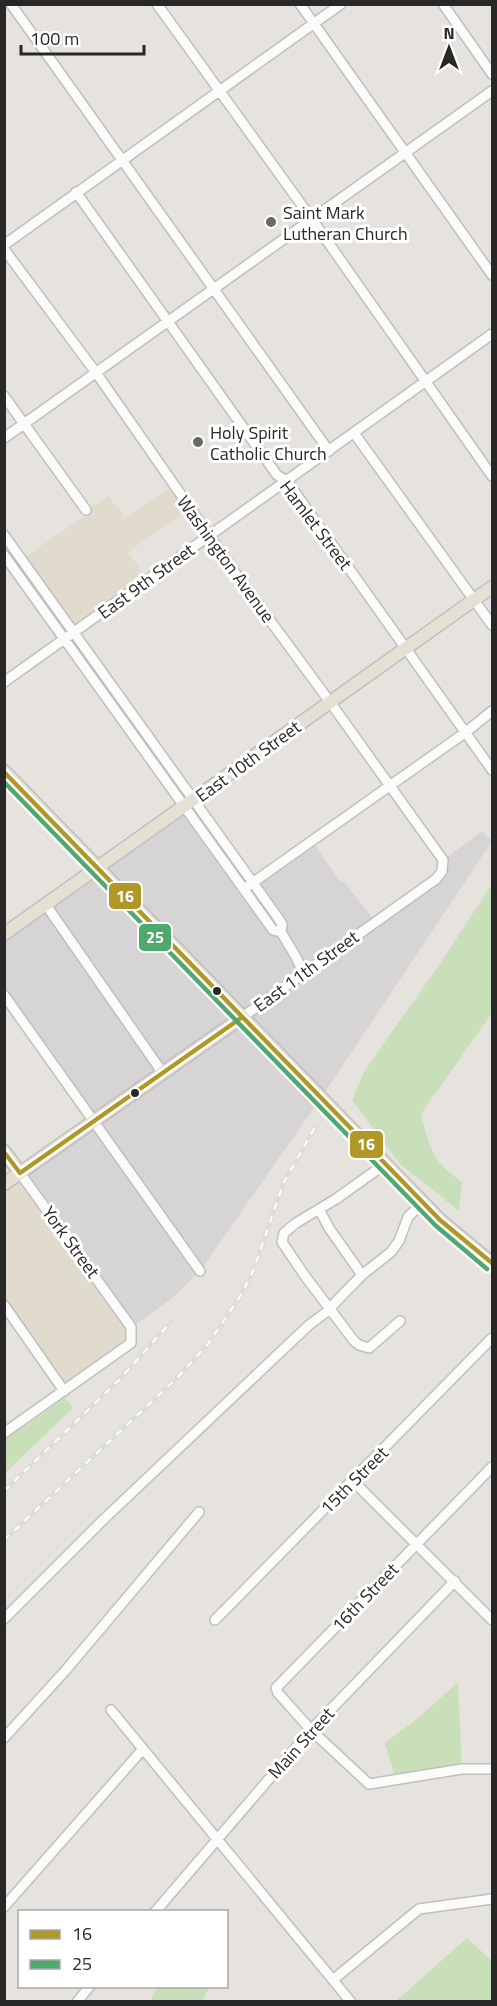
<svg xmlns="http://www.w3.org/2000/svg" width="497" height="2006" font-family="'Titillium Web',sans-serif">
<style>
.industrial{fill:#d6d4d5}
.education{fill:#e0dbcd}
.green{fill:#c8dfb9}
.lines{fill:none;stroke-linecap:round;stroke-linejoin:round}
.minor-casing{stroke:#c0bfbf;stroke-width:12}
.major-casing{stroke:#bfbdbc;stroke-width:15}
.minor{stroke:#fbfbfa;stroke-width:9}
.major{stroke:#e4e0d4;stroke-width:12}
.rail-casing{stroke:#dddcdd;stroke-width:4.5}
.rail{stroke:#fff;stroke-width:2;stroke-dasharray:7;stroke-linecap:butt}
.bus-1-casing{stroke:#fff;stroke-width:9}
.bus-2-casing{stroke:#fff;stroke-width:9}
.bus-1{stroke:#b09827;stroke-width:4.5}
.bus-2{stroke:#4fa96e;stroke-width:4.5}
.poi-dot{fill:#6a6968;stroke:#fff;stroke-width:2}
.bus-dot{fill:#282828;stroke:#fff;stroke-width:2}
.labels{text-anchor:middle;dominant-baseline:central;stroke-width:6;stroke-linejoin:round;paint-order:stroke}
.poi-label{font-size:18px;fill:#282828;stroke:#fff;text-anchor:start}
.street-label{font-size:18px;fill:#282828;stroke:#fff}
.line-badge{stroke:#fff;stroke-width:2}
.badge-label{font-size:16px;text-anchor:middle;font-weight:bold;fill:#fff}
</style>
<rect width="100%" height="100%" fill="#e6e3de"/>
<path class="industrial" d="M 194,800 L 254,882 L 312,841 L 339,880 L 344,882 L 375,921 L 436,879 L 443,860 L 482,831 L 492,841 L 321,1098 L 200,1271 L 170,1300 L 132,1327 L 4,1184 L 94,1120 L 5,995 L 5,934 Z"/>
<path class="education" d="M 173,485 L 190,509 L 128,552 L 147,580 L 74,633 L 22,559 L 88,514 L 86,511 L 108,496 L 125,517 Z
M 20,1173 L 131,1327 L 131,1343 L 64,1391 L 5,1305 L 4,1184 Z"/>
<path class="green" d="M 4,541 L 62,623 L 62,624 L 57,622 L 5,548 Z
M 79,647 L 180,787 L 180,791 L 78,650 Z
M 492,884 L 492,1013 L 421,1114 C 430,1149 432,1161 462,1182 L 459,1211 L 400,1164 L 352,1100 L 365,1070 L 437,968 Z
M 65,1398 L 73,1408 L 5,1473 L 5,1437 L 15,1429 L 23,1428 Z
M 458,1682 L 462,1769 L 396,1780 L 385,1743 L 417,1719 Z
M 467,1938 L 492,1961 L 492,2001 L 396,2001 Z
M 157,1987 L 157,1986 L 209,1987 L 202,2001 L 150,2001 Z"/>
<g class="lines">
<defs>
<path id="minor" d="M 11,4 L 329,451
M 157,4 L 311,218 L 492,476
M 300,4 L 492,275
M 443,4 L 492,74
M 76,192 L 277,475 L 287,481 L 492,770
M 4,245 L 341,4
M 4,249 L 97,374 L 241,581 L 330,702 L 443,860 L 442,871 L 436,879 L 241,1018
M 4,396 L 86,510
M 354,433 L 492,625
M 4,438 L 492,91
M 4,535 L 276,915 L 282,924 L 281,932 L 296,957 L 303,973
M 4,555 L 273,930 L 281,932
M 4,682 L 492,334
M 248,886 L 466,732 L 492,711
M 46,905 L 162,1072
M 4,995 L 200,1271
M 385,1164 L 336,1199 L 296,1223 L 284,1233 L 282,1242 L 305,1276 L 354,1341 L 359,1345 L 369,1348 L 400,1321
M 319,1209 L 329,1228 L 362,1275
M 4,1305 L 64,1391
M 4,1433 L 131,1343 L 131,1327 L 20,1173
M 492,1467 L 276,1688 L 278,1693 L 311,1730 L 369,1784 L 462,1769 L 492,1769
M 353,1481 L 492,1620
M 4,1619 L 103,1520 L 309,1325 L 325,1313 L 362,1275 L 391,1252 L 399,1241 L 408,1217 L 422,1203
M 215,1620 L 492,1338
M 111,1710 L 351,2002
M 4,1738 L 65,1671 L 199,1512
M 4,1907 L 143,1749
M 155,1912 L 311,1730 L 455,1581
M 334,1979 L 419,1909 L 492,1899
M 77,2002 L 90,1986"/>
<path id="major" d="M 4,771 L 440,1220 L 492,1263
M 4,934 L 492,587
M 4,1151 L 20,1173
M 4,1184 L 241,1018"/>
</defs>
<use href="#minor" class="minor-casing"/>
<use href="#major" class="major-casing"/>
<use href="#minor" class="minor"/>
<use href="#major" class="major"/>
<defs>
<path id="rail" d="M 4,1491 L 119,1380 L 171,1322
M 4,1540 L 177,1378 L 208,1344 L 241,1295 L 253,1271 L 284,1182 L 315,1127"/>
</defs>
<use href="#rail" class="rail-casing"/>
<use href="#rail" class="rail"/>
<defs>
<path id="bus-1" d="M 4,772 L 440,1220 L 492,1263
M 4,1152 L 20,1173 L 241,1018"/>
<path id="bus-2" d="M 4,782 L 435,1225 L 487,1269"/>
</defs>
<use href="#bus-1" class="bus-1-casing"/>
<use href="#bus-2" class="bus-2-casing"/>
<use href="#bus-1" class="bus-1"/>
<use href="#bus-2" class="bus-2"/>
</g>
<g class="poi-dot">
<circle cx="271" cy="222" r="6"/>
<circle cx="198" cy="442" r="6"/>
</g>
<g class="bus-dot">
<circle cx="217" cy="991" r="5"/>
<circle cx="135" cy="1093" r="5"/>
</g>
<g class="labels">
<g class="poi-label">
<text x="283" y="212">Saint Mark<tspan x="283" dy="21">Lutheran Church</tspan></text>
<text x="210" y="432">Holy Spirit<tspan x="210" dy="21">Catholic Church</tspan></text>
</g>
<g class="street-label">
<text transform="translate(316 525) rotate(53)">Hamlet Street</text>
<text transform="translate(226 559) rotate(54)">Washington Avenue</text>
<text transform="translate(146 581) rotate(-36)">East 9th Street</text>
<text transform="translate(248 761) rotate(-36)">East 10th Street</text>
<text transform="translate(306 971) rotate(-36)">East 11th Street</text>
<text transform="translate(71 1242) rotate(54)">York Street</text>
<text transform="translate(354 1480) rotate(-45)">15th Street</text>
<text transform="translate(365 1597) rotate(-46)">16th Street</text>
<text transform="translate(301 1743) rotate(-48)">Main Street</text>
</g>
</g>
<g class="line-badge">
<rect x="108" y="882" width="34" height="28" rx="6" fill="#b09827"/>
<rect x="138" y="923" width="34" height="29" rx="6" fill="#4fa96e"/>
<rect x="349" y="1130" width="35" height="29" rx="6" fill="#b09827"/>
</g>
<g class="badge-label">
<text x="125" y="902">16</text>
<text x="155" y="943">25</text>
<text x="366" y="1150">16</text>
</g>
<rect width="497" height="2006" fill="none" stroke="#282828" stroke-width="12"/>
<rect x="18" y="1910" width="210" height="78" fill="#ffffff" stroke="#a9a9a9" stroke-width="1.5"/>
<rect x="30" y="1930" width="30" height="9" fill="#b09827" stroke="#a9a9a9" stroke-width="1.5"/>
<text x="72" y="1940" font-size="18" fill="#282828">16</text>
<rect x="30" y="1960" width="30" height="9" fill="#4fa96e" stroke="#a9a9a9" stroke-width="1.5"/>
<text x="72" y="1970" font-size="18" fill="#282828">25</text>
<g transform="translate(449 48)" stroke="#ffffff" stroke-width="4.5" paint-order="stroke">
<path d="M0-4.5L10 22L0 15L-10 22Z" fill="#282828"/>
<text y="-9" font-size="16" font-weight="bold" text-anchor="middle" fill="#282828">N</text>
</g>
<path d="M21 45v9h123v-9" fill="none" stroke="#282828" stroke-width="3"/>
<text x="30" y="45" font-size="18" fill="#282828" stroke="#ffffff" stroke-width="4.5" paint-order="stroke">100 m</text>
</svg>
